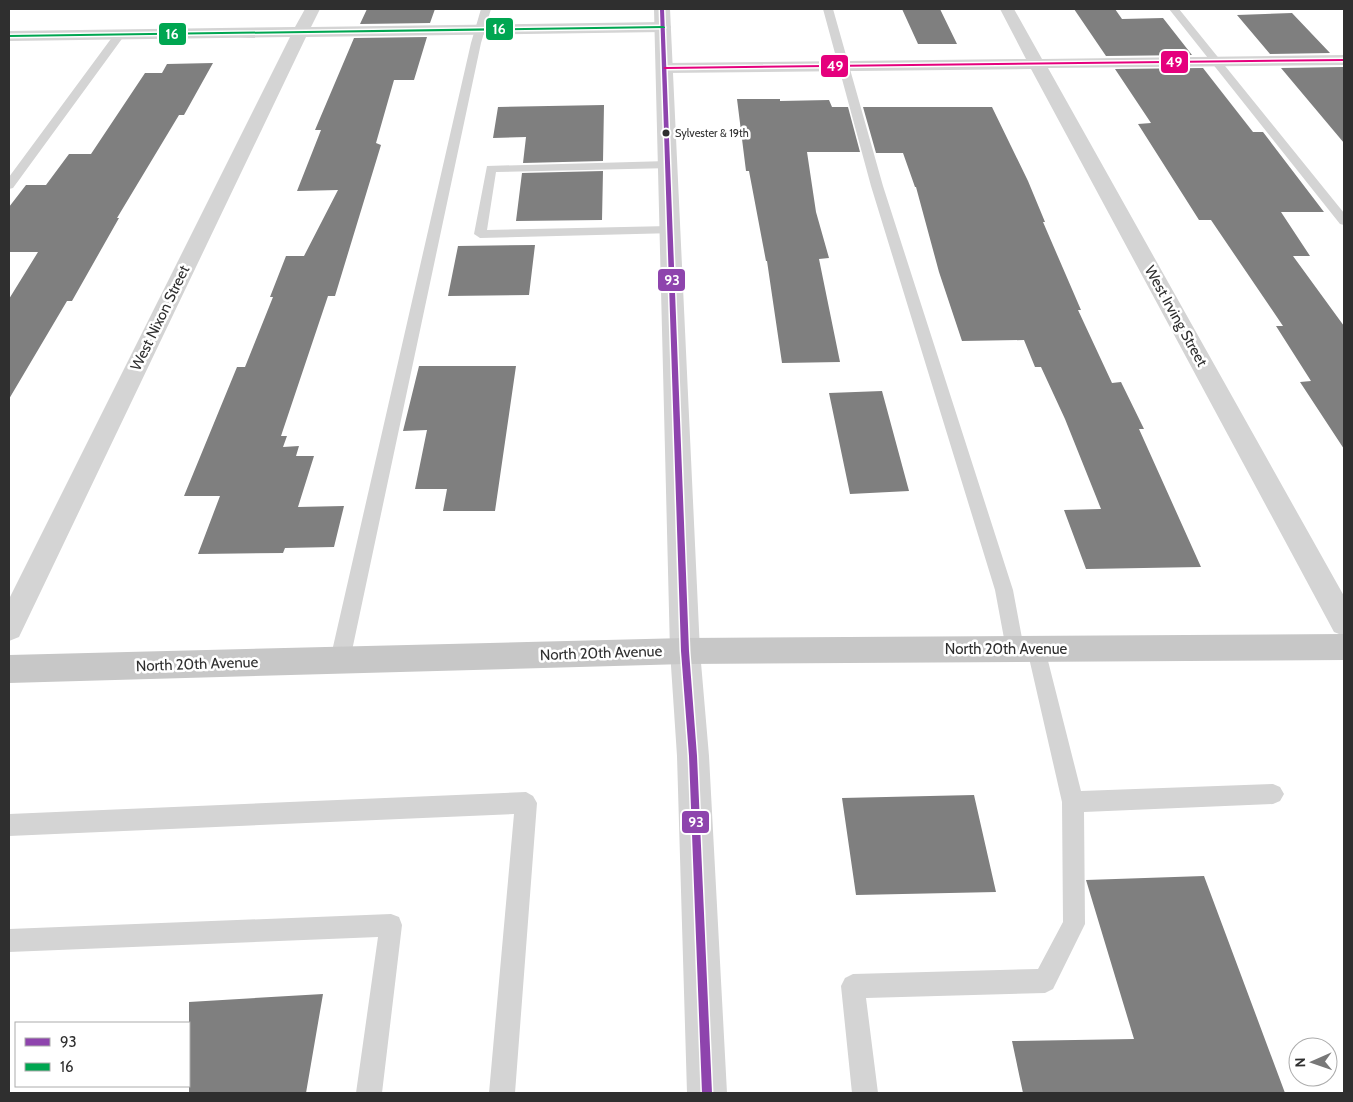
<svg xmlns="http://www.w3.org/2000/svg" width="1353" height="1102" font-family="Cabin,sans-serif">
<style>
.building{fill:#7f7f7f}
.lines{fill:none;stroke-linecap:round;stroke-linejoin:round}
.service{fill:#d4d4d4;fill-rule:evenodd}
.minor{fill:#d4d4d4;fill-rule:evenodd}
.tertiary{fill:#d4d4d4;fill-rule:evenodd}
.primary{fill:#c7c7c7;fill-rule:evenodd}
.bus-1-casing{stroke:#fff;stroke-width:3}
.bus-2-casing{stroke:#fff;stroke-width:3}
.bus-3-casing{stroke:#fff;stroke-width:3}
.bus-1{fill:#8e44ad;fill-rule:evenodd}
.bus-2{fill:#00a651;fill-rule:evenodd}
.bus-3{fill:#e5007d;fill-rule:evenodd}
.bus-dot{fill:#2f2f2f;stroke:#fff;stroke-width:2}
.labels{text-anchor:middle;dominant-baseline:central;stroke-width:5;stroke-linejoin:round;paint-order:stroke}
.far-bus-label{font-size:11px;fill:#2f2f2f;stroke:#fff;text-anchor:start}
.street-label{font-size:15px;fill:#2f2f2f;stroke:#fff}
.line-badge{stroke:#fff;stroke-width:2}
.badge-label{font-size:14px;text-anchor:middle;font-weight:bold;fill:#fff}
</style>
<rect width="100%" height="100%" fill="#fff"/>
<path class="building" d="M 367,9 L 435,9 L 430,23 L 360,24 Z
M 902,9 L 940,9 L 957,44 L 918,44 Z
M 1074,9 L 1115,9 L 1122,19 L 1163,18 L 1192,55 L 1106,56 Z
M 1292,13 L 1330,53 L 1270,54 L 1237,15 Z
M 427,37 L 414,80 L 394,80 L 376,143 L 381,145 L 335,296 L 328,296 L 281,436 L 287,436 L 283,447 L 299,446 L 296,456 L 314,456 L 298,507 L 344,506 L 334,547 L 285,548 L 283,553 L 198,554 L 220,496 L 184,496 L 237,367 L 245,367 L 273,297 L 270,297 L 286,256 L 304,256 L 338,190 L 297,191 L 321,130 L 315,130 L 354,38 Z
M 213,63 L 184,115 L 179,115 L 117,218 L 119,218 L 72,301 L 67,301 L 9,399 L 9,299 L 38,252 L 9,252 L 9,207 L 26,185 L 46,185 L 69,154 L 91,154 L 145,73 L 162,73 L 167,64 Z
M 1343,67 L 1344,68 L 1344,143 L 1281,68 Z
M 1203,68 L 1253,132 L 1263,132 L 1324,212 L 1281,212 L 1310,256 L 1293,256 L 1344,326 L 1344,449 L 1300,382 L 1311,381 L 1276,326 L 1283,326 L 1211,220 L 1199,220 L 1138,124 L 1151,123 L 1115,69 Z
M 737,99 L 780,99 L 780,101 L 829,100 L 832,107 L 848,107 L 860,152 L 807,152 L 816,212 L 829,258 L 819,259 L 840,362 L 782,363 L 767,261 L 766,261 L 749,171 L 746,171 Z
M 604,105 L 603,161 L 523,163 L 526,137 L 493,138 L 498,107 Z
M 863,107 L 992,107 L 1028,181 L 1045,222 L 1043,222 L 1081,310 L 1078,310 L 1112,383 L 1121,382 L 1144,429 L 1139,429 L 1201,567 L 1086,569 L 1064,510 L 1101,509 L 1065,419 L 1041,367 L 1035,367 L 1024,340 L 962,341 L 939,272 L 916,187 L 915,187 L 903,153 L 876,153 Z
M 603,171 L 602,220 L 516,221 L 522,173 Z
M 535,245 L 529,295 L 448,296 L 458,246 Z
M 419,366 L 516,366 L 495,511 L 443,511 L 447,489 L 415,489 L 427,430 L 403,431 Z
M 882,391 L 909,491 L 850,494 L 829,393 Z
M 974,795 L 996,892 L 856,895 L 842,798 Z
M 1204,876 L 1285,1093 L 1023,1093 L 1012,1041 L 1134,1039 L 1086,880 Z
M 323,994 L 306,1093 L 189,1093 L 189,1002 Z"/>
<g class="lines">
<path class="service" d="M 481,9 L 491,9 L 481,43 L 350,660 L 347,666 L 340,669 L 333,666 L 330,660 L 471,43 Z
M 823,9 L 833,9 L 883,186 L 1013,590 L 1024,649 L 1022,655 L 1015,657 L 1008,655 L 1006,649 L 995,590 L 871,186 Z
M 1169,9 L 1179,9 L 1344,213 L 1344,225 L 1340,224 Z
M 120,31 L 124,32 L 124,36 L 13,188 L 9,189 L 9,177 L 116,32 Z
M 668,161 L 674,165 L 672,168 L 496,172 L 487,230 L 670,226 L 676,230 L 675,233 L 480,238 L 474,234 L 487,166 Z
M 1036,641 L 1043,643 L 1045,649 L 1081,791 L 1273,784 L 1280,787 L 1284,794 L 1280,801 L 1273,804 L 1084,812 L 1085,924 L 1053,989 L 1045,993 L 866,998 L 878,1093 L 852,1093 L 841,986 L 845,978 L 853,974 L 1038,969 L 1063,922 L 1062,802 L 1027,649 L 1029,643 Z
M 526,792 L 533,796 L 537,803 L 515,1093 L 489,1093 L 514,814 L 9,836 L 9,814 Z
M 391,914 L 399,917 L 402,925 L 382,1093 L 356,1093 L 378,937 L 9,952 L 9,929 Z"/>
<path class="minor" d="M 305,9 L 320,9 L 311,27 L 663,22 L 669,24 L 671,27 L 669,30 L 663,32 L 306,37 L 19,637 L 9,641 L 9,599 L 290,37 L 9,41 L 9,31 L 295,27 Z
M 1000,9 L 1014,9 L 1042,59 L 1344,55 L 1344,65 L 1048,68 L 1344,596 L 1344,636 L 1334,632 L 1031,69 L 665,73 L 659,72 L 657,68 L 659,64 L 665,63 L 1026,59 Z"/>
<path class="tertiary" d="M 654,9 L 670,9 L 700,651 L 709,756 L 727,1093 L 687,1093 L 677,756 L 670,651 Z"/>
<path class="primary" d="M 1344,634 L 1344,660 L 685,664 L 9,683 L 9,655 L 685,638 Z"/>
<defs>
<path id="bus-1" d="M 660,9 L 664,9 L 689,651 L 697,756 L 712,1093 L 702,1093 L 689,756 L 681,651 Z"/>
<path id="bus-2" d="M 663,26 L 665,27 L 665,28 L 9,37 L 9,35 Z"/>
<path id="bus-3" d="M 1344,59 L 1344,61 L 665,69 L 663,68 L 665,67 Z"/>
</defs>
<use href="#bus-1" class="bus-1-casing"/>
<use href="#bus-2" class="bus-2-casing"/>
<use href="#bus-3" class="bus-3-casing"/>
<use href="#bus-1" class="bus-1"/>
<use href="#bus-2" class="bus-2"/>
<use href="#bus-3" class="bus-3"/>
</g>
<circle class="bus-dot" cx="666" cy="133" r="4.5"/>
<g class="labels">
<g class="far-bus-label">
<text x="675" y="133">Sylvester &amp; 19th</text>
</g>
<g class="street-label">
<text transform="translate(1176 316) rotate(61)">West Irving Street</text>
<text transform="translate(160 318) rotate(-64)">West Nixon Street</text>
<text x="1006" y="649">North 20th Avenue</text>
<text transform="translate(601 653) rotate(-2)">North 20th Avenue</text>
<text transform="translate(197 664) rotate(-2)">North 20th Avenue</text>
</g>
</g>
<g class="line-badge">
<rect x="485" y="17" width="29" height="24" rx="5" fill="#00a651"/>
<rect x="158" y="22" width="29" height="24" rx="5" fill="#00a651"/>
<rect x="1160" y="50" width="29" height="24" rx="5" fill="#e5007d"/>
<rect x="820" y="54" width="29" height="24" rx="5" fill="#e5007d"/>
<rect x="657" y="268" width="29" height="24" rx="5" fill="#8e44ad"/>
<rect x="681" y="810" width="29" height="24" rx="5" fill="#8e44ad"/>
</g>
<g class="badge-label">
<text x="499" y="34">16</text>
<text x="172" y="39">16</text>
<text x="1174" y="67">49</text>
<text x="835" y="71">49</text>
<text x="672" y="285">93</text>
<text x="696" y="827">93</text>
</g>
<rect width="1353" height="1102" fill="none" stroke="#2f2f2f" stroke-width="20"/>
<rect x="15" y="1022" width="175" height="65" fill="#ffffff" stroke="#acacac"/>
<rect x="25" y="1038" width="25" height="8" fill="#8e44ad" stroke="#acacac"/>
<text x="60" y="1047" font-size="15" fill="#2f2f2f">93</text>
<rect x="25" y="1063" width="25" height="8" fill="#00a651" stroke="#acacac"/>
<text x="60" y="1072" font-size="15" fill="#2f2f2f">16</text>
<g transform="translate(1313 1062) rotate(268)"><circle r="24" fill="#ffffff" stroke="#acacac"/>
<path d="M0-4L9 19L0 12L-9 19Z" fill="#787878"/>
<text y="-8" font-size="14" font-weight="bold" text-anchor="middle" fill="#2f2f2f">N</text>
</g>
</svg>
